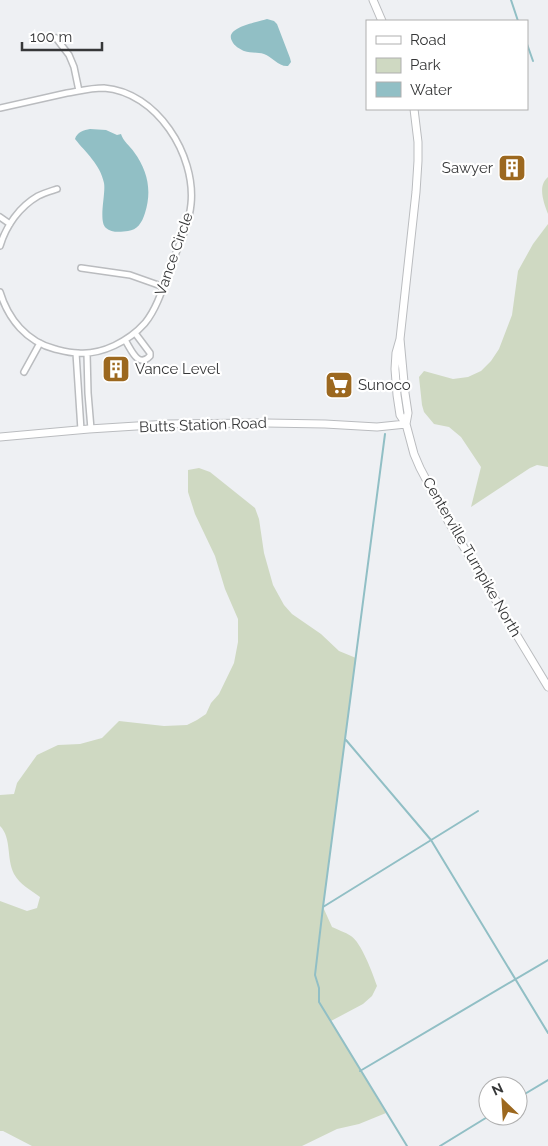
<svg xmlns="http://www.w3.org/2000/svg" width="548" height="1146" font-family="Raleway,sans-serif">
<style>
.green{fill:#cfd9c2}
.water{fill:#91bfc5}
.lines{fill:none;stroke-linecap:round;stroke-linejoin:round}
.stream{stroke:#91bfc5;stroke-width:2}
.street-casing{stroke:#babcbf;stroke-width:8}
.secondary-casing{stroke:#babcbf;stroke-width:9}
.street{stroke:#fff;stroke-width:5}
.secondary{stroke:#fff;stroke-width:7}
.labels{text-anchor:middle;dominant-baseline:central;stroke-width:4.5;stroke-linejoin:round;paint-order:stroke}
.poi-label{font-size:15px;fill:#363738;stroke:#fff;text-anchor:start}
.street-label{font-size:15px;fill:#363738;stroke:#fff}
</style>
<rect width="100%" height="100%" fill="#eef0f3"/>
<path class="green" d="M 548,177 L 548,214 C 544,203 537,186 548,177 Z
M 548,224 L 548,467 L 537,465 L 530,468 L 471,507 L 481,467 L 461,437 L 449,427 L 434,424 L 424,412 L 422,405 L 419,377 L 424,371 L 453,379 L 468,377 L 481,371 L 491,361 L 499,349 L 512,315 L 518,271 L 533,244 Z
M 199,468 L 210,472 L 255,508 L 259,519 L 264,553 L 273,585 L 284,605 L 292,614 L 321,634 L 339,651 L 356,658 L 323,907 L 332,927 C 338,930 345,932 351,936 C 361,942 373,974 377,986 L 372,996 L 363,1004 L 331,1021 L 386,1113 L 359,1124 L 337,1129 L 302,1146 L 32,1146 L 3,1131 L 0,1131 L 0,901 L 27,911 L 37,908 L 40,897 C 31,890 20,885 14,874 C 6,859 12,838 0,826 L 0,795 L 14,794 L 17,783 L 37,755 L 58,745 L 80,744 L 102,738 L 119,721 L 164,726 L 187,725 L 197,720 L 206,714 L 211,703 L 219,694 L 234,663 L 238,642 L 238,619 L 225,589 L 215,556 L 195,514 L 188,492 L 188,470 Z"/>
<path class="water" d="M 267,19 L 274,21 L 277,24 L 290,58 L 291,62 L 288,66 C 279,67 272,57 264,54 C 257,52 250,53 244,51 C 240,49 234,46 232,41 C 224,27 258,22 267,19 Z
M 90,129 L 106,130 L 117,135 L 121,134 C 123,141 130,146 134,152 C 148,171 152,191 145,213 C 142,223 137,230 128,231 C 121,232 111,233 106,228 C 98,221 106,194 104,183 C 100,164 86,153 75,139 C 77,132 84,130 90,129 Z"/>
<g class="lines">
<path class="stream" d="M 511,0 L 518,21
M 527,44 L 533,61
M 385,434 L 323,907 L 315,975 L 319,988 L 319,1002 L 407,1146
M 346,740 L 431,840 L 548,1033
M 323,907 L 478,811
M 360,1071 L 548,960
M 518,1098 L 548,1080
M 440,1146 L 489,1116"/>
<defs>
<path id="street" d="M 56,38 L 69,55 L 74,67 L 79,91
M 0,108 C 22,103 44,98 67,93 C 79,91 91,88 104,88 C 157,92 196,155 191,204 C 189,225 179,245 171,265 C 164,284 158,307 145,323 C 129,341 102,355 78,353 C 70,353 63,351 55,349 C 27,342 8,319 0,292
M 0,217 L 10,224
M 0,246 C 6,226 19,207 38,196 C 44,193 51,191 57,189
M 81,268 L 130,275 L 164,287
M 125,340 C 131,349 138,369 150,356 L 150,353 L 135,333
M 76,353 L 81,430
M 87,353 L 88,393 L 91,429
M 24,372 L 40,343"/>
<path id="secondary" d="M 373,0 L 382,21
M 400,339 L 405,393 L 408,413 L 406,424 L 414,454 L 420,468 L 448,521 L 548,687
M 406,424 L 400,415 L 397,395 L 395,369 L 396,353 L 400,339 L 416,192 L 418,161 L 418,142 L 414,109
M 0,437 L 89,429 L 168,424 L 266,423 L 325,424 L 377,427 L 406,424"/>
</defs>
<use href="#street" class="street-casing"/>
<use href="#secondary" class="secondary-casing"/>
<use href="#street" class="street"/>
<use href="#secondary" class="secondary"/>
</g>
<defs>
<symbol id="building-square" viewBox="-11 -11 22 22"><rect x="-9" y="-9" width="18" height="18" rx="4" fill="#9c681f" stroke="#fff"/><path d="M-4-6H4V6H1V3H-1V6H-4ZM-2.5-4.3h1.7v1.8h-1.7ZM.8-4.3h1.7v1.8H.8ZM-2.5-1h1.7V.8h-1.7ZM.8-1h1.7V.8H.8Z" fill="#fff"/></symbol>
<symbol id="supermarket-square" viewBox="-11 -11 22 22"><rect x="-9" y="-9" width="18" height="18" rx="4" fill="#9c681f" stroke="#fff"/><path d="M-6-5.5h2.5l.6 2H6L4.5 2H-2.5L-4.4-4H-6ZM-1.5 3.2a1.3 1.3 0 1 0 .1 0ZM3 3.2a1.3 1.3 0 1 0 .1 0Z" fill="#fff"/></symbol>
</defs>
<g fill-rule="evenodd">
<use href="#building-square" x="496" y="152" width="32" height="32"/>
<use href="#building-square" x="100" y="353" width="32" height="32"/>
<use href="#supermarket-square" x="323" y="369" width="32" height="32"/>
</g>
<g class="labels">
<g class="poi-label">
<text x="493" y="168" text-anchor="end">Sawyer</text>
<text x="135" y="369">Vance Level</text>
<text x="358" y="385">Sunoco</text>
</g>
<g class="street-label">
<text transform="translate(174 254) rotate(-71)">Vance Circle</text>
<text transform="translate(203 425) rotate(-2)">Butts Station Road</text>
<text transform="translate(472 557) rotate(60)">Centerville Turnpike North</text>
</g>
</g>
<rect x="366" y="20" width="162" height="90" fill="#ffffff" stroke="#afafaf"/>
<rect x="376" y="36" width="25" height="8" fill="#ffffff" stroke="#afafaf"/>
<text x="410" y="45" font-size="15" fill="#363738">Road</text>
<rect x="376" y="58" width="25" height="15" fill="#cfd9c2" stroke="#afafaf"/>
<text x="410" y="70" font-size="15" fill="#363738">Park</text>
<rect x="376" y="82" width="25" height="15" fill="#91bfc5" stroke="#afafaf"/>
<text x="410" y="95" font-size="15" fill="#363738">Water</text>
<g transform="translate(503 1101) rotate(335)"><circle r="24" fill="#ffffff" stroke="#afafaf"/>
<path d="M0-4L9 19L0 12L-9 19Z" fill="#9c681f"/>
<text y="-8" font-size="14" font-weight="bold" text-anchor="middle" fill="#363738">N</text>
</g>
<path d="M22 42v8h80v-8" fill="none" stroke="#363738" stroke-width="2.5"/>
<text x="30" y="42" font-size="15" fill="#363738" stroke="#ffffff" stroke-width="4" paint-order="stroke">100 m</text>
</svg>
